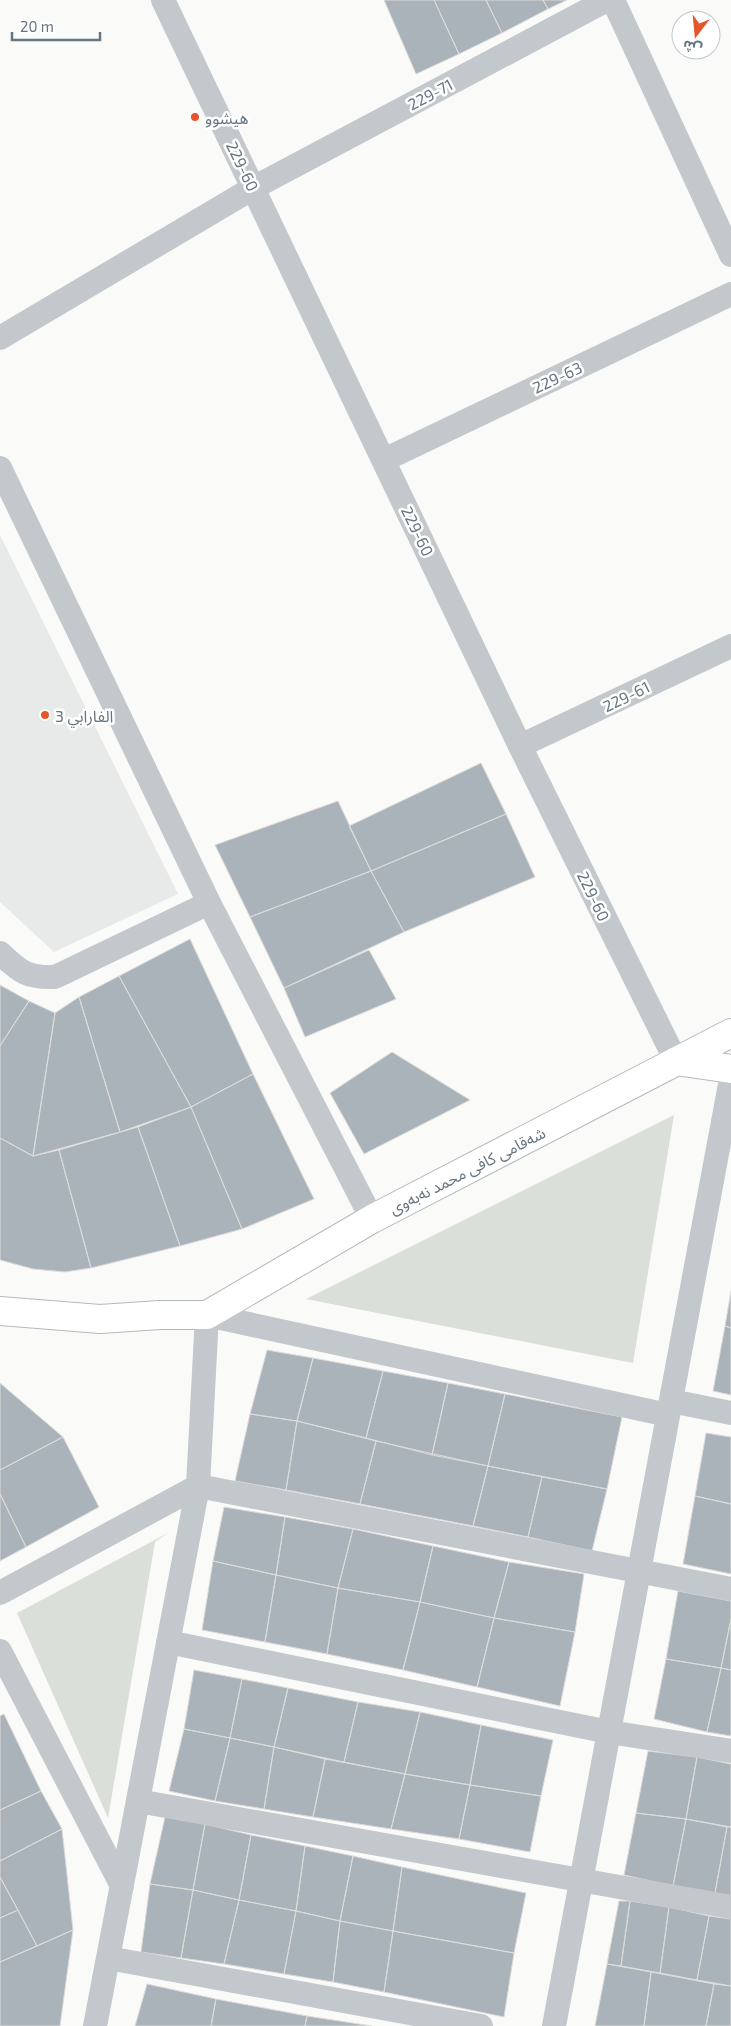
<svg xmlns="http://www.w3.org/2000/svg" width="731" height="2026" font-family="'Exo 2','Noto Sans Arabic',sans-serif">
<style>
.built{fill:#e8e9e9}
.green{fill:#dadfd7}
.building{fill:#aab3b9;stroke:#dcdcda}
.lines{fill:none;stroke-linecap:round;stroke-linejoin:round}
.secondary-casing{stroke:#b3babf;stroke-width:30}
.street{stroke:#c3c8cc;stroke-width:24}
.secondary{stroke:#fff;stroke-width:28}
.poi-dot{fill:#e4572e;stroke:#fff;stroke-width:2}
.labels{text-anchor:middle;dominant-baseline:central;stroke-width:5;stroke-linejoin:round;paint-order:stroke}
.street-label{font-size:16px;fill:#657683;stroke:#fff}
.poi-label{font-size:16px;fill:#657683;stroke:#fff;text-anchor:start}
</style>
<rect width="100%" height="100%" fill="#fafaf8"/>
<path class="built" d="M 0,535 L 178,894 L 54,952 L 0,902 Z"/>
<path class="green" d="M 674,1115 L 633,1363 L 306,1299 Z
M 168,1533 L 155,1542 L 108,1818 L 17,1613 Z"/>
<path class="building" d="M 384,0 L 434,0 L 459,54 L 416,74 Z
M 434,0 L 486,0 L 502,33 L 459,54 Z
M 486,0 L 543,0 L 548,9 L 502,33 Z
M 543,0 L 567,0 L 548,9 Z
M 481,763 L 506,814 L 371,871 L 349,826 Z
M 338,801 L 371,871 L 250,917 L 215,845 Z
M 506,814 L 535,877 L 404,932 L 371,871 Z
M 371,871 L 404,932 L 284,988 L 250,917 Z
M 190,939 L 253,1074 L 191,1107 L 119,976 Z
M 369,950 L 396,999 L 305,1037 L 284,988 Z
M 119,976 L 191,1107 L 120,1132 L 79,997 Z
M 0,985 L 29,1001 L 0,1046 Z
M 79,997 L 120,1132 L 33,1156 L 55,1013 Z
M 29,1001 L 55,1013 L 33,1156 L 0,1138 L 0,1046 Z
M 392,1052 L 470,1100 L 364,1154 L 330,1093 Z
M 253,1074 L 314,1199 L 242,1229 L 191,1107 Z
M 191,1107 L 242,1229 L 180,1246 L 138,1127 Z
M 138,1127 L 180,1246 L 91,1268 L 59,1150 Z
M 0,1138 L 33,1156 L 59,1150 L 91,1268 L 65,1272 L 33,1269 L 0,1260 Z
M 731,1291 L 731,1328 L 725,1326 Z
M 725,1326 L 731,1328 L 731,1395 L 713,1391 Z
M 267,1350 L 313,1358 L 297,1421 L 250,1414 Z
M 313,1358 L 383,1371 L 366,1438 L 297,1421 Z
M 383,1371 L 448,1383 L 432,1455 L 366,1438 Z
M 0,1383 L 63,1437 L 0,1470 Z
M 448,1383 L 505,1394 L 488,1466 L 432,1455 Z
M 505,1394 L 622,1417 L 607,1489 L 488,1466 Z
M 250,1414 L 297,1421 L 286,1490 L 235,1481 Z
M 297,1421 L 376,1441 L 360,1504 L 286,1490 Z
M 706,1433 L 731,1437 L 731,1504 L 695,1496 Z
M 63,1437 L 99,1507 L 26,1547 L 0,1494 L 0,1470 Z
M 376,1441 L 488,1466 L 473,1526 L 360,1504 Z
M 488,1466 L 542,1477 L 528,1537 L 473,1526 Z
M 542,1477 L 607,1489 L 592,1551 L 528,1537 Z
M 0,1494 L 26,1547 L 0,1561 Z
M 695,1496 L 731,1504 L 731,1574 L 683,1564 Z
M 224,1507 L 285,1517 L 276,1575 L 213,1561 Z
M 285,1517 L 353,1529 L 338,1588 L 276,1575 Z
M 353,1529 L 433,1546 L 420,1602 L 338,1588 Z
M 433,1546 L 509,1562 L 494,1618 L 420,1602 Z
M 213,1561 L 276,1575 L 265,1642 L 202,1630 Z
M 509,1562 L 584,1574 L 575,1632 L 494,1618 Z
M 276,1575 L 338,1588 L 327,1654 L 265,1642 Z
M 338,1588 L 420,1602 L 403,1670 L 327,1654 Z
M 678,1591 L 731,1601 L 731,1619 L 721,1668 L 666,1659 Z
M 420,1602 L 494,1618 L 477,1687 L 403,1670 Z
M 494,1618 L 575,1632 L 560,1706 L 477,1687 Z
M 731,1619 L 731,1670 L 721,1668 Z
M 666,1659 L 721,1668 L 707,1732 L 654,1719 Z
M 721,1668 L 731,1670 L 731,1736 L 707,1732 Z
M 194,1670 L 242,1679 L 230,1738 L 184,1729 Z
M 242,1679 L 288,1688 L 274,1747 L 230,1738 Z
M 288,1688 L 358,1702 L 344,1762 L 274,1747 Z
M 358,1702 L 420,1712 L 405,1774 L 344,1762 Z
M 420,1712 L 481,1725 L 470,1785 L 405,1774 Z
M 4,1714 L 41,1791 L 0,1810 L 0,1716 Z
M 481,1725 L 553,1740 L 541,1796 L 470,1785 Z
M 184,1729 L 230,1738 L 215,1801 L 169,1791 Z
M 230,1738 L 274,1747 L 264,1809 L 215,1801 Z
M 274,1747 L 325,1759 L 313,1817 L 264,1809 Z
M 648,1751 L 697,1757 L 686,1819 L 636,1813 Z
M 697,1757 L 731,1764 L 731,1827 L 686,1819 Z
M 325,1759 L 405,1774 L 391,1829 L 313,1817 Z
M 405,1774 L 470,1785 L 459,1839 L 391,1829 Z
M 470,1785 L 541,1796 L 530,1852 L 459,1839 Z
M 41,1791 L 62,1829 L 0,1861 L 0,1810 Z
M 636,1813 L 686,1819 L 673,1886 L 624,1875 Z
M 165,1817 L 205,1824 L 193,1890 L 150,1884 Z
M 686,1819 L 727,1827 L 715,1893 L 673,1886 Z
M 205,1824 L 251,1835 L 239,1900 L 193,1890 Z
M 727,1827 L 731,1827 L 731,1896 L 715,1893 Z
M 62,1829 L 73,1930 L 37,1946 L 0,1877 L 0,1861 Z
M 251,1835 L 305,1846 L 296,1911 L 239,1900 Z
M 305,1846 L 353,1856 L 340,1921 L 296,1911 Z
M 353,1856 L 402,1867 L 393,1931 L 340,1921 Z
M 402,1867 L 526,1893 L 514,1953 L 393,1931 Z
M 0,1877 L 18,1910 L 0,1918 Z
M 150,1884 L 193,1890 L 181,1958 L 141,1952 Z
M 193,1890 L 239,1900 L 224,1964 L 181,1958 Z
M 239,1900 L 296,1911 L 284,1974 L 224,1964 Z
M 619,1901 L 630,1901 L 621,1966 L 607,1964 Z
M 630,1901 L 669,1907 L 660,1973 L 621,1966 Z
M 669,1907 L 709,1916 L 697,1980 L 660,1973 Z
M 18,1910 L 37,1946 L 0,1962 L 0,1918 Z
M 296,1911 L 340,1921 L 333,1982 L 284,1974 Z
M 709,1916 L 731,1919 L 731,1986 L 697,1980 Z
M 340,1921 L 393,1931 L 384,1992 L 333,1982 Z
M 73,1930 L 60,2026 L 0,2026 L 0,1962 Z
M 393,1931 L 514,1953 L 504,2017 L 384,1992 Z
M 607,1964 L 651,1972 L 644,2026 L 595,2026 Z
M 651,1972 L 714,1984 L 706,2026 L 644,2026 Z
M 147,1984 L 216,1999 L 211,2026 L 135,2026 Z
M 714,1984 L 731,1986 L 731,2026 L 706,2026 Z
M 216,1999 L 307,2016 L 305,2026 L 211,2026 Z
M 307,2016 L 372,2026 L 305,2026 Z"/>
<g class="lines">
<defs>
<path id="secondary" d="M 676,1061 L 731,1069
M 0,1311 L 100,1319 L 160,1315 L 207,1315 L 372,1219 L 731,1033"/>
</defs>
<use href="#secondary" class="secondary-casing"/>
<path class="street" d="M 163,0 L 520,746 L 676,1061
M 613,0 L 731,255
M 0,338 L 253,188 L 607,0
M 384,460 L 731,294
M 0,468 L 209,903 L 372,1219
M 520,746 L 731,646
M 0,953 C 20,972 27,978 55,977 L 209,903
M 671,1401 L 731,1413
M 0,1593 L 198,1486 L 731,1589
M 168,1642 L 609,1732 L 731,1751
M 0,1651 L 122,1886
M 138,1801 L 731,1907
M 108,1958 L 481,2026
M 95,2026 L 198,1486 L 207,1315 L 668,1415
M 554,2026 L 731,1079"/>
<use href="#secondary" class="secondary"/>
</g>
<g class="poi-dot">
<circle cx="195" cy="117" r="5"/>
<circle cx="45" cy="715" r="5"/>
</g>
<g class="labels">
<g class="street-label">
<text transform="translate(430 94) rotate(-28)">229-71</text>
<text transform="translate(243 166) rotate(64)">229-60</text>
<text transform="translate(557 377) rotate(-25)">229-63</text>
<text transform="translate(418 531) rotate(64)">229-60</text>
<text transform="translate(626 696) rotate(-26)">229-61</text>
<text transform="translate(594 896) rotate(64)">229-60</text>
<text transform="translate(467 1170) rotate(-27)">شەقامی کافی محمد نەبەوی</text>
</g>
<g class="poi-label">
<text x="205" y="117">هيشوو</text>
<text x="55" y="715">الفارابي 3</text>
</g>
</g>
<g transform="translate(696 35) rotate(196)"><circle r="24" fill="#ffffff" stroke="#c1c8cd"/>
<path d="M0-4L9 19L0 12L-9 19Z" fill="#e4572e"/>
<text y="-8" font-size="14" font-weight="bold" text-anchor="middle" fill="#657683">ش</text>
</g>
<path d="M12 32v8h88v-8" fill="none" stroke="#657683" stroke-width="2.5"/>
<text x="20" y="32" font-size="15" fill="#657683" stroke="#ffffff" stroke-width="4" paint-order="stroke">20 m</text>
</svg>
